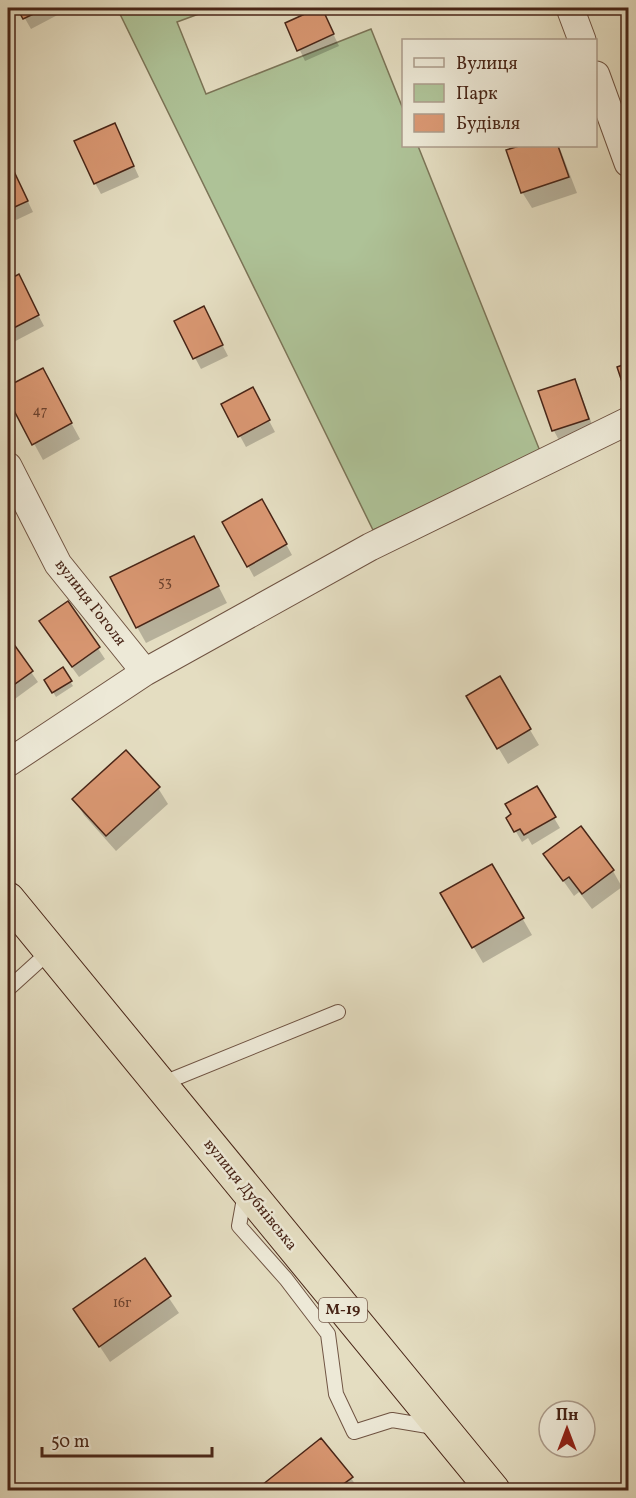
<svg xmlns="http://www.w3.org/2000/svg" width="636" height="1498" font-family="Vollkorn,serif">
<style>
.green{fill:#aec297;stroke:#7b7457;stroke-width:1.5}
.shadow{fill:#0003}
.building{fill:#d99772;stroke:#482517;stroke-width:1.5}
.lines{fill:none;stroke-linecap:round;stroke-linejoin:round}
.lane-casing{stroke:#6f5342;stroke-width:16}
.street-casing{stroke:#6f5342;stroke-width:29}
.highway-casing{stroke:#482517;stroke-width:35}
.lane{stroke:#ede9d7;stroke-width:14}
.street{stroke:#ede9d7;stroke-width:27}
.highway{stroke:#e4ddc1;stroke-width:33}
.labels{text-anchor:middle;dominant-baseline:central;stroke-width:5;stroke-linejoin:round;paint-order:stroke}
.number-label{font-size:14px;fill:#6c422e}
.shield{fill:#ede9d7;stroke:#7a6051;stroke-width:1.5}
.shield-label{font-size:15px;font-weight:bold;fill:#482517}
.street-label{font-size:16px;fill:#482517;stroke:#ede9d7}
</style>
<rect width="100%" height="100%" fill="#e4ddc1"/>
<filter id="stains"><feTurbulence type="fractalNoise" baseFrequency=".00333" numOctaves="4"/><feColorMatrix values="0 0 0 0 .2 0 0 0 0 .09 0 0 0 0 .02 0 0 0 .5 -.17"/></filter>
<radialGradient id="worn" r=".72"><stop offset=".6" stop-color="#630" stop-opacity="0"/><stop offset="1" stop-color="#630" stop-opacity=".3"/></radialGradient>
<path class="green" d="M 117,8 L 215,8 L 177,22 L 206,94 L 371,29 L 403,109 L 404,146 L 418,146 L 540,451 L 373,530 Z"/>
<path class="shadow" d="M 19,8 L 65,8 L 67,10 L 31,29 Z
M 321,8 L 339,46 L 305,61 L 287,23 Z
M 120,136 L 139,177 L 101,194 L 95,183 Z
M 524,146 L 559,146 L 577,193 L 532,208 L 522,192 L 508,151 Z
M 10,165 L 33,212 L 16,220 L 8,205 L 8,166 Z
M 18,276 L 44,326 L 8,345 L 8,282 Z
M 209,319 L 228,356 L 201,369 L 176,322 Z
M 42,370 L 80,439 L 43,460 L 8,396 L 8,388 Z
M 574,380 L 580,391 L 594,430 L 560,442 L 554,431 L 540,392 Z
M 258,400 L 275,432 L 246,447 L 223,405 Z
M 262,501 L 292,555 L 254,577 L 224,522 Z
M 202,554 L 227,603 L 146,643 L 137,627 Z
M 68,603 L 105,659 L 79,677 L 47,633 Z
M 8,639 L 38,682 L 8,704 Z
M 63,670 L 73,686 L 56,697 L 46,680 Z
M 499,678 L 539,745 L 508,764 L 468,697 Z
M 158,788 L 168,804 L 116,851 L 84,815 L 74,799 Z
M 536,788 L 560,828 L 532,845 L 528,838 L 522,842 L 508,818 Z
M 581,828 L 613,871 L 622,887 L 592,909 L 579,892 L 574,896 L 545,855 Z
M 492,866 L 532,935 L 483,963 L 442,894 Z
M 144,1261 L 179,1313 L 110,1362 L 75,1309 Z
M 351,1478 L 359,1490 L 259,1489 Z"/>
<path class="building" d="M 17,8 L 46,8 L 23,19 Z
M 318,8 L 322,8 L 334,34 L 297,51 L 285,23 Z
M 115,123 L 134,166 L 94,184 L 74,141 Z
M 519,146 L 558,146 L 569,177 L 521,193 L 506,150 Z
M 10,163 L 28,201 L 8,210 L 8,164 Z
M 19,274 L 39,315 L 8,331 L 8,280 Z
M 204,306 L 223,345 L 193,359 L 174,321 Z
M 628,363 L 628,400 L 617,367 Z
M 43,368 L 72,423 L 32,445 L 8,399 L 8,386 Z
M 575,379 L 589,419 L 552,431 L 538,391 Z
M 253,387 L 270,420 L 238,437 L 221,404 Z
M 262,499 L 287,544 L 247,567 L 222,522 Z
M 194,536 L 219,586 L 136,628 L 110,577 Z
M 68,601 L 100,647 L 72,667 L 39,621 Z
M 8,636 L 33,671 L 8,689 Z
M 63,667 L 72,681 L 52,693 L 44,680 Z
M 500,676 L 531,729 L 497,749 L 466,696 Z
M 126,750 L 160,787 L 106,836 L 72,799 Z
M 537,786 L 556,817 L 524,835 L 520,829 L 514,832 L 506,818 L 511,814 L 505,804 Z
M 581,826 L 614,870 L 582,894 L 569,877 L 563,881 L 543,854 Z
M 492,864 L 524,918 L 472,948 L 440,893 Z
M 145,1258 L 171,1296 L 99,1347 L 73,1309 Z
M 321,1438 L 353,1477 L 335,1490 L 259,1490 L 257,1489 Z"/>
<g class="lines">
<defs>
<path id="lane" d="M 8,989 L 50,951
M 161,1084 L 338,1012
M 245,1193 L 239,1226 L 286,1279 L 328,1334 L 336,1394 L 354,1432 L 392,1420 L 434,1427"/>
<path id="street" d="M 570,8 L 582,40
M 596,75 L 628,163
M 8,466 L 58,564 L 145,672
M 8,763 L 145,672 L 370,547 L 628,421"/>
<path id="highway" d="M 8,899 L 493,1490"/>
</defs>
<use href="#lane" class="lane-casing"/>
<use href="#street" class="street-casing"/>
<use href="#highway" class="highway-casing"/>
<use href="#lane" class="lane"/>
<use href="#street" class="street"/>
<use href="#highway" class="highway"/>
</g>
<g class="labels">
<g class="number-label">
<text x="40" y="411">47</text>
<text x="165" y="582">53</text>
<text x="122" y="1303">16г</text>
</g>
<rect class="shield" x="319" y="1298" width="48" height="24" rx="4.5"/>
<g class="shield-label">
<text x="343" y="1310">М-19</text>
</g>
<g class="street-label">
<text transform="translate(90 603) rotate(52)">вулиця Гоголя</text>
<text transform="translate(250 1195) rotate(51)">вулиця Дубнівська</text>
</g>
</g>
<rect width="636" height="1498" fill="none" stroke="#e4ddc1" stroke-width="30"/>
<rect x="9" y="9" width="618" height="1480" fill="none" stroke="#482517" stroke-width="3"/>
<rect x="15" y="15" width="606" height="1468" fill="none" stroke="#482517" stroke-width="1.5"/>
<rect x="402" y="39" width="195" height="108" fill="#ede9d7" stroke="#ab9b8a" stroke-width="1.5"/>
<rect x="414" y="58" width="30" height="9" fill="#ede9d7" stroke="#ab9b8a" stroke-width="1.5"/>
<text x="456" y="69" font-size="18" fill="#482517">Вулиця</text>
<rect x="414" y="84" width="30" height="18" fill="#aec297" stroke="#ab9b8a" stroke-width="1.5"/>
<text x="456" y="99" font-size="18" fill="#482517">Парк</text>
<rect x="414" y="114" width="30" height="18" fill="#d99772" stroke="#ab9b8a" stroke-width="1.5"/>
<text x="456" y="129" font-size="18" fill="#482517">Будівля</text>
<g transform="translate(567 1429)"><circle r="28" fill="#ede9d7" stroke="#ab9b8a" stroke-width="1.5"/>
<path d="M0-4.5L10 22L0 15L-10 22Z" fill="#8f2418"/>
<text y="-9" font-size="16" font-weight="bold" text-anchor="middle" fill="#482517">Пн</text>
</g>
<path d="M42 1447v9h170v-9" fill="none" stroke="#482517" stroke-width="3"/>
<text x="51" y="1447" font-size="18" fill="#482517" stroke="#ede9d7" stroke-width="4.5" paint-order="stroke">50 m</text>
<rect width="100%" height="100%" filter="url(#stains)"/>
<rect width="100%" height="100%" fill="url(#worn)"/>
</svg>
